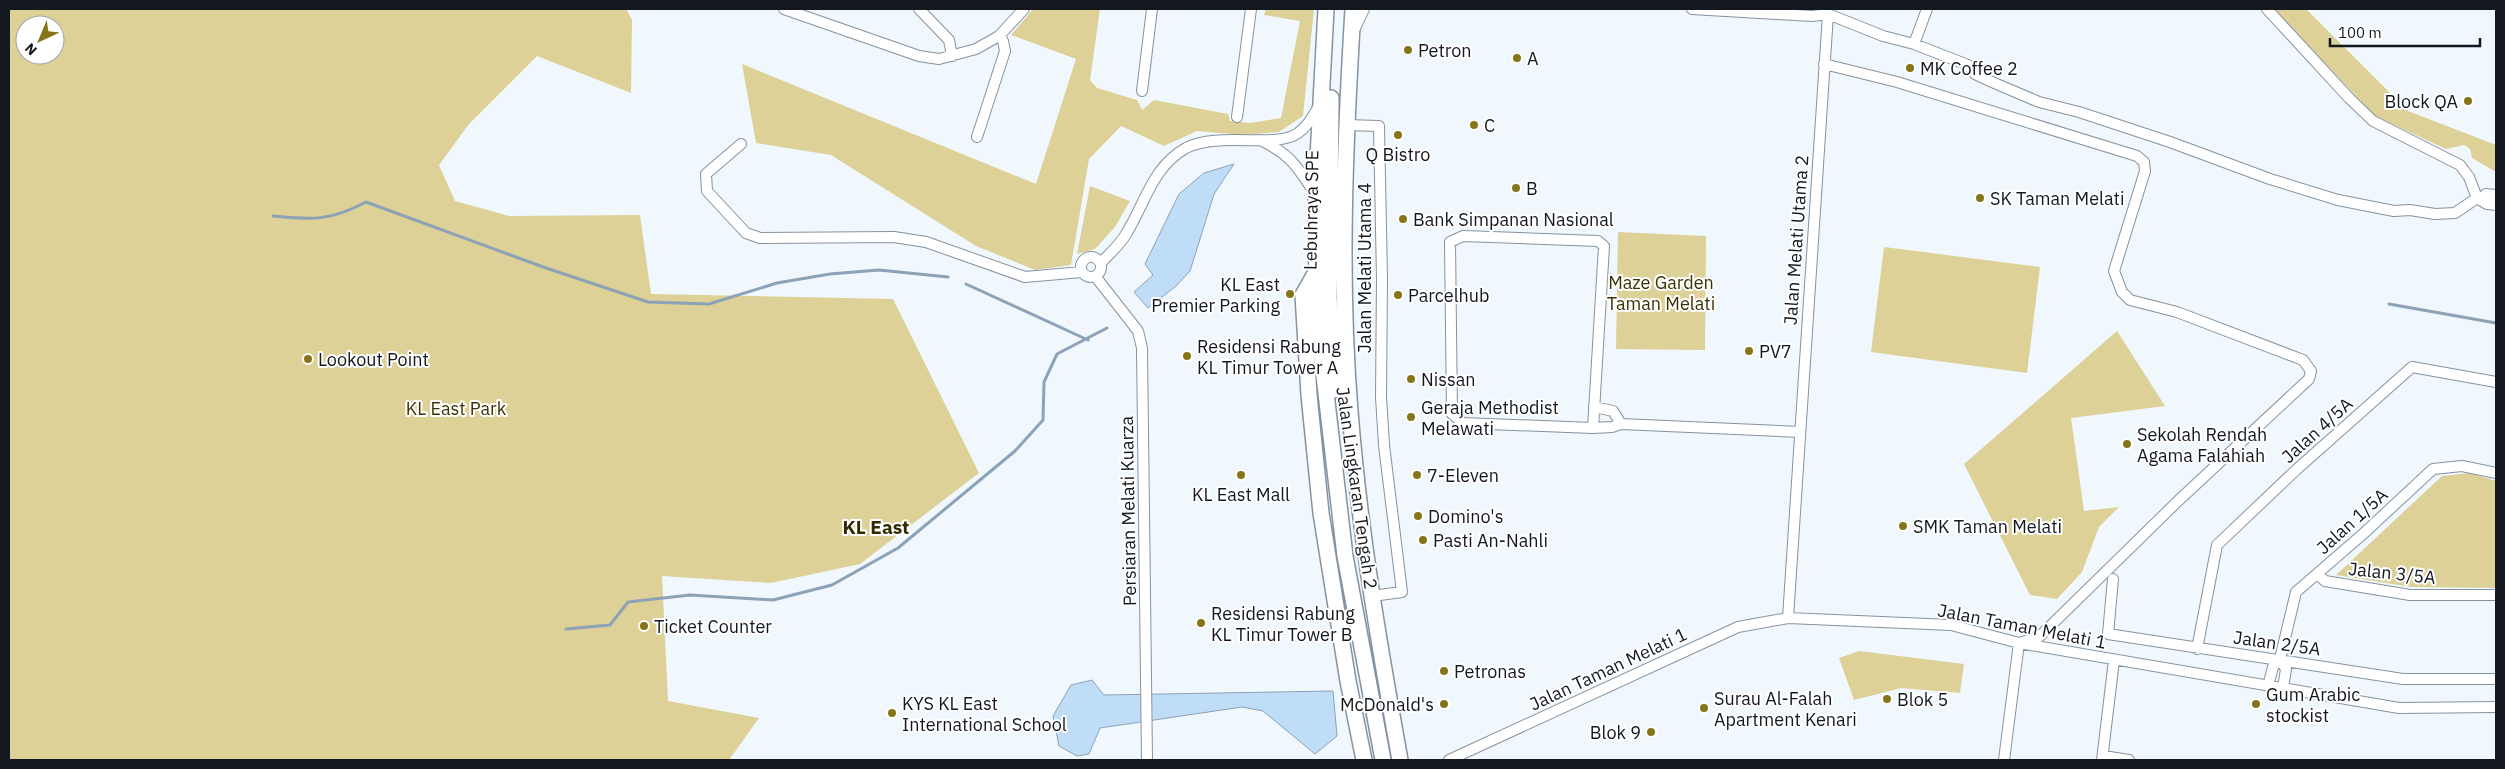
<svg xmlns="http://www.w3.org/2000/svg" width="2505" height="769" font-family="'IBM Plex Sans',sans-serif">
<style>
.green{fill:#ddd197;fill-rule:evenodd}
.water{fill:#c0ddf8;stroke:#8ca2b7}
.lines{fill:none;stroke-linecap:round;stroke-linejoin:round}
.stream{stroke:#8ca2b7;stroke-width:3}
.minor-casing{stroke:#8493a2;stroke-width:12}
.highway-casing{stroke:#8493a2;stroke-width:18}
.minor{stroke:#fff;stroke-width:10}
.highway{stroke:#fff;stroke-width:15}
.poi-dot{fill:#867518;stroke:#fff;stroke-width:2}
.labels{text-anchor:middle;dominant-baseline:central;stroke-width:4;stroke-linejoin:round;paint-order:stroke}
.poi-label{font-size:18px;fill:#13181e;stroke:#fff;text-anchor:start}
.street-label{font-size:18px;fill:#13181e;stroke:#fff}
.park-label{font-size:18px;fill:#3b3200;stroke:#fff}
.neighbourhood-label{font-size:19px;font-weight:bold;fill:#312900;stroke:#fff}
</style>
<rect width="100%" height="100%" fill="#f0f7fd"/>
<path class="green" d="M 9,9 L 626,9 L 632,20 L 631,93 L 537,56 L 469,124 L 439,165 L 455,201 L 509,216 L 640,215 L 651,294 L 893,299 L 979,473 L 860,564 L 771,583 L 662,576 L 668,701 L 759,718 L 729,760 L 9,760 ZM 25,25 L 55,25 L 55,55 L 25,55 Z
M 1033,9 L 1100,9 L 1090,80 L 1097,88 L 1137,100 L 1142,110 L 1154,100 L 1228,114 L 1230,121 L 1250,123 L 1281,118 L 1300,21 L 1264,15 L 1266,9 L 1314,9 L 1303,116 L 1279,132 L 1244,135 L 1197,131 L 1164,146 L 1121,126 L 1089,159 L 1071,265 L 1035,270 L 976,246 L 831,155 L 756,143 L 742,64 L 1036,184 L 1076,59 L 1011,35 Z
M 2273,9 L 2306,9 L 2408,111 L 2496,145 L 2496,172 L 2472,158 L 2470,149 L 2464,145 L 2446,149 L 2375,116 Z
M 1090,186 L 1130,201 L 1115,227 L 1095,249 L 1077,254 Z
M 1618,232 L 1706,236 L 1705,350 L 1616,349 Z
M 1884,247 L 2040,267 L 2027,373 L 1871,352 Z
M 2117,331 L 2165,406 L 2071,418 L 2084,511 L 2119,507 L 2099,527 L 2082,572 L 2057,599 L 2030,595 L 1964,464 Z
M 2469,473 L 2496,481 L 2496,588 L 2411,587 L 2336,575 L 2442,476 Z
M 1859,651 L 1964,664 L 1960,693 L 1901,688 L 1854,700 L 1839,658 Z"/>
<path class="water" d="M 1234,164 L 1214,194 L 1190,271 L 1176,286 L 1148,308 L 1134,292 L 1153,275 L 1145,264 L 1179,194 L 1204,173 Z
M 1092,680 L 1104,695 L 1333,691 L 1337,736 L 1315,754 L 1263,711 L 1242,707 L 1100,728 L 1089,754 L 1077,756 L 1059,746 L 1053,716 L 1071,685 Z"/>
<g class="lines">
<path class="stream" d="M 273,216 C 313,220 330,221 366,202 L 546,268 L 648,302 L 709,304 L 777,283 L 830,274 L 879,270 L 948,277
M 966,284 L 1088,340
M 2389,304 L 2496,323
M 566,629 L 610,625 L 628,602 L 690,595 L 773,600 L 832,585 L 898,548 L 1015,451 L 1043,420 L 1044,382 L 1057,354 L 1107,328"/>
<defs>
<path id="minor" d="M 784,9 L 919,56 L 939,59 L 976,49 L 999,36 L 1024,9
M 919,9 L 949,40 L 952,56
M 1692,9 L 1812,16 L 1828,14
M 1824,9 L 1828,14 L 1883,36 L 1914,44 L 1968,65 L 1975,74 L 1992,82 L 2039,102 L 2079,112 L 2170,142 L 2270,179 L 2338,200 L 2394,211 L 2410,210 L 2435,214 L 2455,213 L 2477,198 L 2487,204 L 2496,205
M 2267,9 L 2349,98 L 2373,121 L 2460,165 L 2469,177 L 2477,198
M 1355,28 L 1364,9
M 1914,44 L 1927,9
M 1824,64 L 1897,82 L 2137,156 L 2144,162 L 2145,171 L 2114,271 L 2122,292 L 2130,300 L 2177,312 L 2303,360 L 2311,371 L 2309,379 L 2178,501 L 2039,637 L 2019,643 L 2004,760
M 1142,91 L 1152,9
M 1237,117 L 1251,9
M 1346,125 L 1379,126 L 1382,279 L 1381,397 L 1384,445 L 1402,592 L 1372,596
M 977,137 L 1005,51 L 1003,41 L 999,36
M 1260,140 C 1291,154 1298,168 1316,195
M 741,144 L 706,174 L 707,191 L 746,233 L 760,238 L 894,237 L 926,242 L 1025,277 L 1082,272
M 2481,198 L 2486,194 L 2496,195
M 1463,236 L 1598,241 L 1604,246 L 1593,428 L 1463,423 L 1452,414 L 1450,242 Z
M1081 267a10 10 0 1 1 20 0a10 10 0 1 1-20 0Z
M 1101,263 C 1109,254 1120,245 1126,234 C 1145,204 1152,167 1186,148 C 1219,131 1276,149 1298,133 C 1308,126 1313,116 1319,106
M 1095,276 L 1138,331 L 1142,348 L 1147,760
M 1594,407 L 1613,411 L 1621,424
M 1593,428 L 1612,427 L 1621,424 L 1800,432
M 2317,574 L 2325,581 L 2410,595 L 2496,595
M 2113,579 L 2108,634 L 2403,679 L 2496,679
M 1788,618 L 1828,14
M 2197,649 L 2217,545 L 2296,470 L 2412,367 L 2496,382
M 2280,659 L 2286,669 L 2283,688
M 2268,686 L 2273,667 L 2280,659 L 2296,592 L 2363,534 L 2433,469 L 2462,466 L 2496,473
M 2103,756 L 2129,760
M 1449,760 L 1738,627 L 1788,618 L 1951,625 L 2019,643 L 2399,708 L 2496,707
M 2102,760 L 2114,660"/>
<path id="highway" d="M 1326,9 L 1316,195 L 1317,316 L 1345,556 L 1383,760
M 1353,9 C 1345,143 1339,277 1350,411 C 1359,528 1379,644 1400,760
M 1331,98 L 1329,296 L 1334,390
M 1316,272 L 1303,295 L 1309,395 L 1321,513 L 1348,681 L 1364,760"/>
</defs>
<use href="#minor" class="minor-casing"/>
<use href="#highway" class="highway-casing"/>
<use href="#minor" class="minor"/>
<use href="#highway" class="highway"/>
</g>
<g class="poi-dot">
<circle cx="1408" cy="50" r="5"/>
<circle cx="1517" cy="58" r="5"/>
<circle cx="1910" cy="68" r="5"/>
<circle cx="2468" cy="101" r="5"/>
<circle cx="1474" cy="125" r="5"/>
<circle cx="1398" cy="135" r="5"/>
<circle cx="1516" cy="188" r="5"/>
<circle cx="1980" cy="198" r="5"/>
<circle cx="1403" cy="219" r="5"/>
<circle cx="1290" cy="294" r="5"/>
<circle cx="1398" cy="295" r="5"/>
<circle cx="1749" cy="351" r="5"/>
<circle cx="1187" cy="356" r="5"/>
<circle cx="308" cy="359" r="5"/>
<circle cx="1411" cy="379" r="5"/>
<circle cx="1411" cy="417" r="5"/>
<circle cx="2127" cy="444" r="5"/>
<circle cx="1241" cy="475" r="5"/>
<circle cx="1417" cy="475" r="5"/>
<circle cx="1418" cy="516" r="5"/>
<circle cx="1903" cy="526" r="5"/>
<circle cx="1423" cy="540" r="5"/>
<circle cx="1201" cy="623" r="5"/>
<circle cx="644" cy="626" r="5"/>
<circle cx="1444" cy="671" r="5"/>
<circle cx="1887" cy="699" r="5"/>
<circle cx="1444" cy="704" r="5"/>
<circle cx="2256" cy="704" r="5"/>
<circle cx="1704" cy="708" r="5"/>
<circle cx="892" cy="713" r="5"/>
<circle cx="1651" cy="732" r="5"/>
</g>
<g class="labels">
<g class="poi-label">
<text x="1418" y="50">Petron</text>
<text x="1527" y="58">A</text>
<text x="1920" y="68">MK Coffee 2</text>
<text x="2458" y="101" text-anchor="end">Block QA</text>
<text x="1484" y="125">C</text>
<text x="1398" y="154" text-anchor="middle">Q Bistro</text>
<text x="1526" y="188">B</text>
<text x="1990" y="198">SK Taman Melati</text>
<text x="1413" y="219">Bank Simpanan Nasional</text>
<text x="1280" y="284" text-anchor="end">KL East<tspan x="1280" dy="21">Premier Parking</tspan></text>
<text x="1408" y="295">Parcelhub</text>
<text x="1197" y="346">Residensi Rabung<tspan x="1197" dy="21">KL Timur Tower A</tspan></text>
<text x="1759" y="351">PV7</text>
<text x="318" y="359">Lookout Point</text>
<text x="1421" y="379">Nissan</text>
<text x="1421" y="407">Geraja Methodist<tspan x="1421" dy="21">Melawati</tspan></text>
<text x="2137" y="434">Sekolah Rendah<tspan x="2137" dy="21">Agama Falahiah</tspan></text>
<text x="1427" y="475">7-Eleven</text>
<text x="1241" y="494" text-anchor="middle">KL East Mall</text>
<text x="1428" y="516">Domino's</text>
<text x="1913" y="526">SMK Taman Melati</text>
<text x="1433" y="540">Pasti An-Nahli</text>
<text x="1211" y="613">Residensi Rabung<tspan x="1211" dy="21">KL Timur Tower B</tspan></text>
<text x="654" y="626">Ticket Counter</text>
<text x="1454" y="671">Petronas</text>
<text x="2266" y="694">Gum Arabic<tspan x="2266" dy="21">stockist</tspan></text>
<text x="1714" y="698">Surau Al-Falah<tspan x="1714" dy="21">Apartment Kenari</tspan></text>
<text x="1897" y="699">Blok 5</text>
<text x="902" y="703">KYS KL East<tspan x="902" dy="21">International School</tspan></text>
<text x="1434" y="704" text-anchor="end">McDonald's</text>
<text x="1641" y="732" text-anchor="end">Blok 9</text>
</g>
<g class="street-label">
<text transform="translate(1311 210) rotate(-89)">Lebuhraya SPE</text>
<text transform="translate(1796 240) rotate(-86)">Jalan Melati Utama 2</text>
<text transform="translate(1364 268) rotate(-90)">Jalan Melati Utama 4</text>
<text transform="translate(2317 430) rotate(-42)">Jalan 4/5A</text>
<text transform="translate(1357 488) rotate(82)">Jalan Lingkaran Tengah 2</text>
<text transform="translate(1128 511) rotate(-91)">Persiaran Melati Kuarza</text>
<text transform="translate(2352 521) rotate(-42)">Jalan 1/5A</text>
<text transform="translate(2392 573) rotate(6)">Jalan 3/5A</text>
<text transform="translate(2022 626) rotate(11)">Jalan Taman Melati 1</text>
<text transform="translate(2277 643) rotate(8)">Jalan 2/5A</text>
<text transform="translate(1608 669) rotate(-25)">Jalan Taman Melati 1</text>
</g>
<g class="park-label">
<text x="1661" y="282">Maze Garden<tspan x="1661" dy="21">Taman Melati</tspan></text>
<text x="456" y="408">KL East Park</text>
</g>
<g class="neighbourhood-label">
<text x="876" y="527">KL East</text>
</g>
</g>
<rect width="2505" height="769" fill="none" stroke="#13181e" stroke-width="20"/>
<g transform="translate(40 40) rotate(224)"><circle r="24" fill="#ffffff" stroke="#a1a3a5"/>
<path d="M0-4L9 19L0 12L-9 19Z" fill="#867518"/>
<text y="-8" font-size="14" font-weight="bold" text-anchor="middle" fill="#13181e">N</text>
</g>
<path d="M2330 38v8h150v-8" fill="none" stroke="#13181e" stroke-width="2.5"/>
<text x="2338" y="38" font-size="15" fill="#13181e" stroke="#ffffff" stroke-width="4" paint-order="stroke">100 m</text>
</svg>
